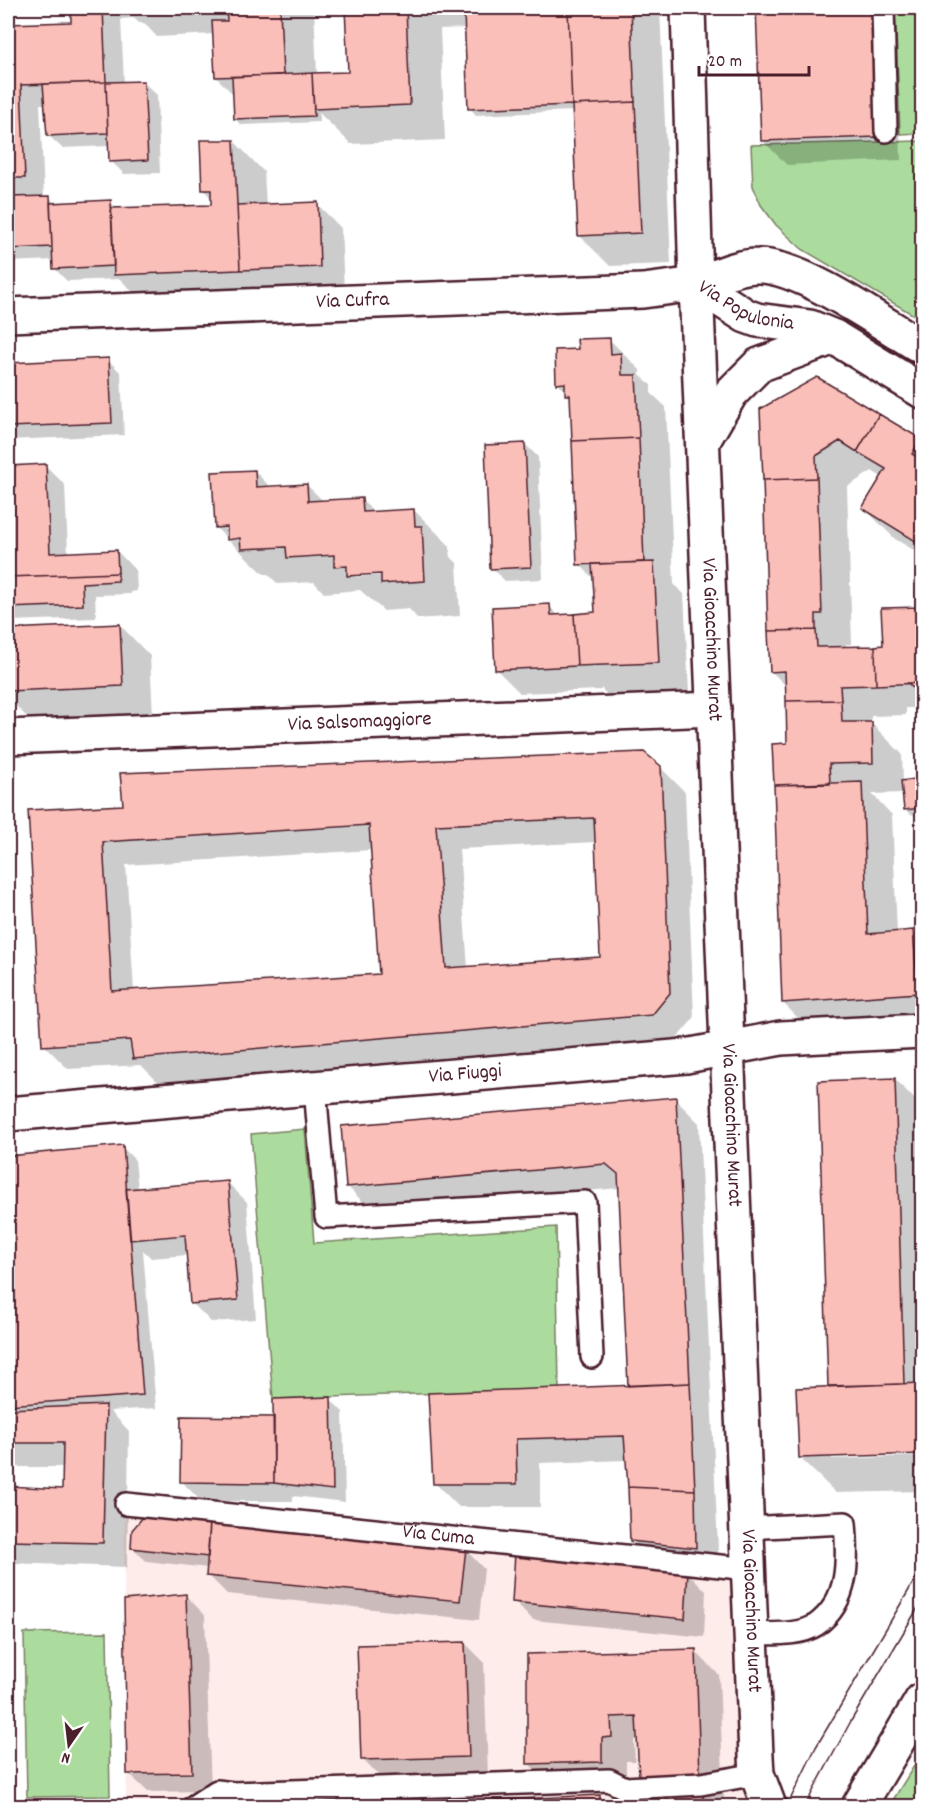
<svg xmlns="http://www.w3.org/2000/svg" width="930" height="1814" font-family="Dekko,sans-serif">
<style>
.built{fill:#feecea}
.green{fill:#abdc9d;stroke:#7a7e64;stroke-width:1.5}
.shadow{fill:#0003;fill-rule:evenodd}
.building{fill:#fbbfb9;stroke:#4a1f2b;stroke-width:1.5;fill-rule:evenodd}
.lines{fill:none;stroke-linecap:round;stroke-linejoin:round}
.service-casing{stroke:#4a1f2b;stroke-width:26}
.minor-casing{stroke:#4a1f2b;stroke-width:38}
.secondary-casing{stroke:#4a1f2b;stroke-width:38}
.primary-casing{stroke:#4a1f2b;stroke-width:38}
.service{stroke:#fff;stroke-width:21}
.minor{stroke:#fff;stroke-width:33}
.secondary{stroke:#fff;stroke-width:33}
.primary{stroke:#fff;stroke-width:33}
.tram{stroke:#4a1f2b;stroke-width:1.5}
.labels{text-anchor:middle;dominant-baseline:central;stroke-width:4.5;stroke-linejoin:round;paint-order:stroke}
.street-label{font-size:21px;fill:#4a1f2b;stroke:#fff}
</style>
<rect width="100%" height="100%" fill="#fff"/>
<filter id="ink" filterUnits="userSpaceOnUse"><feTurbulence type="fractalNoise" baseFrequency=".0167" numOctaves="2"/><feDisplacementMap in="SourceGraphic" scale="12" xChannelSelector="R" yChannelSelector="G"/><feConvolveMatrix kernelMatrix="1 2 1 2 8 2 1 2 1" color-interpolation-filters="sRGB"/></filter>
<g filter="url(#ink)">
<path class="built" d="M 125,1508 L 754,1571 L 765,1806 L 125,1806 L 127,1774 L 124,1600 Z"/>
<path class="green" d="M 895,8 L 922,8 L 922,133 L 900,134 Z
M 922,141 L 922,320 L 802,249 L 776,225 L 761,205 L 753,186 L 751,145 Z
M 305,1129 L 314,1243 L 556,1227 L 559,1389 L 273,1399 L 251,1134 Z
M 107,1632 L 110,1796 L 27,1797 L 24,1633 Z
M 922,1753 L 922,1806 L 889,1806 L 890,1805 Z"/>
<path class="shadow" d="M 72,8 L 314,8 L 317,75 L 349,74 L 346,8 L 506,8 L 507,13 L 570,11 L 569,8 L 660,8 L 671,264 L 610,266 L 579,235 L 574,111 L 476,115 L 470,108 L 466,28 L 440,29 L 445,140 L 351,144 L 319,113 L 320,122 L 241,125 L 235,119 L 234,95 L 216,77 L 214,34 L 157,37 L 144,23 L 139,23 L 134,18 L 121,19 L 124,83 L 143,82 L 157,95 L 160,173 L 124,174 L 111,161 L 110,146 L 62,148 L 48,135 L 46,104 L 40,104 L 44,197 L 49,197 L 56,204 L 110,202 L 118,209 L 213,206 L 212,199 L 203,189 L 234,141 L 264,172 L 266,206 L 317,204 L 341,228 L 344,290 L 146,305 L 120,279 L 67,281 L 54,268 L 54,260 L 8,262 L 8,26 L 73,23 Z
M 758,8 L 896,8 L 901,160 L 787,165 L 763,141 Z
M 609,339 L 640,370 L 640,375 L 651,385 L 651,393 L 666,407 L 674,584 L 684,594 L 689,693 L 609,697 L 601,688 L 601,690 L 520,693 L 496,669 L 549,606 L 559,616 L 596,614 L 595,580 L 579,564 L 572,399 L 557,383 L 579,350 Z
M 108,360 L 121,373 L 124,435 L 8,440 L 8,364 Z
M 817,378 L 922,443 L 922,555 L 895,539 L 864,508 L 883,478 L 872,471 L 847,487 L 852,644 L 846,644 L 846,648 L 884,646 L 883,610 L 922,608 L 922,708 L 906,708 L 906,715 L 871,716 L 871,723 L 902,754 L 903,782 L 922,779 L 922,814 L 911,815 L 905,809 L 904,793 L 872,794 L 892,815 L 897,933 L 922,931 L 922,1025 L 814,1034 L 783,1003 L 789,745 L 787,687 L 771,671 Z
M 525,444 L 538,457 L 543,579 L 505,581 L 492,568 Z
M 46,466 L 65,485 L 68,553 L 117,551 L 136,571 L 137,591 L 131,592 L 131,594 L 95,595 L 96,618 L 10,621 L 8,618 L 8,467 Z
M 255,471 L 271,488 L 307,485 L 323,501 L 361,499 L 375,513 L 414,510 L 450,546 L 450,556 L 457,563 L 460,616 L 418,619 L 409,609 L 384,611 L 360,590 L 324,593 L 314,582 L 278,584 L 268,574 L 264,574 L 216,528 ZM 388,572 L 388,575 L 355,577 L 352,574 Z
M 120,625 L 150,656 L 153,716 L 31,721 L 8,698 L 8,630 Z
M 660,767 L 685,792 L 694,1018 L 677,1038 L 158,1082 L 141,1065 L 68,1069 L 44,1045 L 30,811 L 124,806 ZM 596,842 L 601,958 L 468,968 L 459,849 ZM 372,850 L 380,975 L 134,991 L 126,865 Z
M 8,1045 L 13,1050 L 14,1075 L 8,1075 Z
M 895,1079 L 922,1107 L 922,1453 L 832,1456 L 832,1459 L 922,1456 L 922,1491 L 836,1493 L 800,1458 L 832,1388 L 829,1385 Z
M 675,1099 L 699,1123 L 719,1571 L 656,1565 L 632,1540 L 627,1460 L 540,1463 L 540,1507 L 459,1507 L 435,1483 L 430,1395 L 630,1387 L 620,1188 L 371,1210 L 347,1186 Z
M 122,1147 L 135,1160 L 138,1189 L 228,1183 L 247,1202 L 256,1319 L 211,1322 L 192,1303 L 188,1255 L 151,1258 L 143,1250 L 156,1408 L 110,1411 L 129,1431 L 127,1567 L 8,1563 L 8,1487 L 64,1490 L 64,1467 L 8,1467 L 8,1410 L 12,1410 L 8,1405 L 8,1157 Z
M 330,1399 L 343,1412 L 345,1502 L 293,1496 L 293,1501 L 201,1501 L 182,1482 L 275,1419 Z
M 133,1548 L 465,1549 L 484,1569 L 479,1620 L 227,1594 L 208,1575 L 208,1568 L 146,1561 Z
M 687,1572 L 706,1591 L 704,1637 L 533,1620 L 514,1601 Z
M 186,1596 L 205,1615 L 211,1791 L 148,1792 L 128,1773 Z
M 465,1643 L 484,1662 L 488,1775 L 381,1778 L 362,1759 Z
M 695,1651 L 719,1675 L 724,1800 L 705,1800 L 712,1806 L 652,1806 L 651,1800 L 663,1799 L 640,1777 L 639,1740 L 634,1740 L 635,1761 L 626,1761 L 626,1786 L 553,1788 L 529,1764 Z
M 599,1797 L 609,1806 L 398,1806 Z"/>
<path class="building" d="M 71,8 L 103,8 L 106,82 L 21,85 L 25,178 L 8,178 L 8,24 L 71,22 Z
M 226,8 L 280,8 L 283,75 L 215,77 L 212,21 L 227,21 Z
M 345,8 L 406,8 L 410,105 L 314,109 L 312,73 L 348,72 Z
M 464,8 L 501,8 L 501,12 L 464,14 Z
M 568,8 L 615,8 L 568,9 Z
M 631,8 L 635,102 L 572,105 L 568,9 Z
M 756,8 L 873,8 L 878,137 L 761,141 Z
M 568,9 L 572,105 L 468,109 L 464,14 Z
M 312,73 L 314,116 L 234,119 L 232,77 Z
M 144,81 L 148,160 L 109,162 L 106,82 Z
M 106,82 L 108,133 L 47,136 L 43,84 Z
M 635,102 L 641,233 L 578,236 L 572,105 Z
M 200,140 L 234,140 L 240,270 L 114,275 L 111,208 L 211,205 L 211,190 L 202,190 Z
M 50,196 L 52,247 L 8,249 L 8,197 Z
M 111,200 L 114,266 L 53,269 L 50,203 Z
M 318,202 L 320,267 L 240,270 L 237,205 Z
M 610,338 L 611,354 L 621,353 L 622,375 L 636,375 L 639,438 L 572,441 L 570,395 L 565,395 L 565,383 L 556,384 L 555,350 L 578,349 L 577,339 Z
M 109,358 L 112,423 L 8,427 L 8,363 Z
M 817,377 L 879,414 L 857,452 L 840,441 L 816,456 L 817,478 L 763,480 L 760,409 Z
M 879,414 L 921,439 L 912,454 L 922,460 L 922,545 L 862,508 L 886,469 L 857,452 Z
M 639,438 L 644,562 L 577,565 L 572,441 Z
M 525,443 L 531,567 L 490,569 L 485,445 Z
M 46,464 L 50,553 L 117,550 L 118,573 L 8,577 L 8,466 Z
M 255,470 L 256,487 L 307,484 L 308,501 L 362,498 L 363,512 L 414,509 L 415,526 L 422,526 L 425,581 L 381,584 L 381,574 L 347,576 L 347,566 L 334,567 L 334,555 L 287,558 L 286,547 L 241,549 L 240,538 L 227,540 L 227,527 L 215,528 L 212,472 Z
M 817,478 L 822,614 L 816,614 L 816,630 L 768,631 L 763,480 Z
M 654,562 L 659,663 L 577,666 L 574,614 L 595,612 L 592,564 Z
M 118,573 L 118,581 L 82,583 L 83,605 L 8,608 L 8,577 Z
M 550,604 L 551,615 L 574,614 L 577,666 L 495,670 L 492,607 Z
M 922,607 L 922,683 L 876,685 L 875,646 L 883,645 L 881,608 Z
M 120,624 L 123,686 L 8,691 L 8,629 Z
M 816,630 L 817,647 L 875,646 L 876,685 L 840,686 L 841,700 L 786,701 L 785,671 L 770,672 L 768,631 Z
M 908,683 L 922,683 L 922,698 Z
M 841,700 L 842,722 L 872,722 L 873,763 L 829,764 L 830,784 L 774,785 L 772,744 L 787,743 L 786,701 Z
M 644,752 L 661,766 L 670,993 L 652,1015 L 133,1059 L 130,1040 L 42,1046 L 28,810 L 123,805 L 120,773 ZM 594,818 L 600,957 L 446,968 L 436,825 ZM 369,825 L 379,974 L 112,991 L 103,842 Z
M 922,778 L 922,808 L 904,810 L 901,781 Z
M 862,782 L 868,934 L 913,930 L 918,993 L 782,1003 L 774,785 Z
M 922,929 L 922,992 L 918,993 L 913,930 Z
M 895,1078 L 904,1384 L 828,1386 L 818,1081 Z
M 676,1097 L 690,1383 L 628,1386 L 618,1174 L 606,1164 L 346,1187 L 341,1126 Z
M 123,1145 L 143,1395 L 8,1405 L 8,1156 Z
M 228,1181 L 238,1300 L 190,1304 L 185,1235 L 130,1240 L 126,1189 Z
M 690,1383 L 695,1490 L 628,1487 L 624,1436 L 516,1439 L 517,1484 L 433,1484 L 428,1393 Z
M 922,1383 L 922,1454 L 799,1458 L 796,1388 Z
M 331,1397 L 333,1490 L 274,1483 L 273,1399 Z
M 106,1405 L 103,1543 L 8,1541 L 8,1486 L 62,1489 L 63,1443 L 8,1443 L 8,1409 Z
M 181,1416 L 274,1417 L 274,1483 L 180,1482 Z
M 628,1487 L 695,1490 L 696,1548 L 630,1541 Z
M 144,1516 L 210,1522 L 208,1557 L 131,1548 L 132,1530 Z
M 210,1522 L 466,1548 L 460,1601 L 206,1576 Z
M 515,1553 L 688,1571 L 685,1619 L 512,1602 Z
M 186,1594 L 192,1773 L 127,1774 L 124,1600 Z
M 465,1642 L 469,1757 L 361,1760 L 357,1645 Z
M 696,1649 L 700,1776 L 639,1777 L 636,1716 L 611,1717 L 612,1737 L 602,1738 L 602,1762 L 527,1764 L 527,1654 Z
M 600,1795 L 600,1806 L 366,1806 Z
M 703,1795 L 703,1806 L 650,1806 L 650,1798 Z"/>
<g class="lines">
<defs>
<g id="service">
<path d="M 883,8 L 886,131"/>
<path d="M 315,1088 L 326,1217 L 585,1202 L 592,1357"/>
<path id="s1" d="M 126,1504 L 749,1569"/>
<path d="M 747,1528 L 845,1523 C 848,1559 850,1601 816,1625 C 799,1636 771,1633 752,1634"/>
<path d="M 194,1806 L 217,1791 L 233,1793 L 609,1780 L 625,1788 L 701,1784 L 757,1774"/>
</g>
<g id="minor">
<path id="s2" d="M 8,315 L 643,291 L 696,284"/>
<path id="s3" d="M 8,737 L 714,709"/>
<path id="s4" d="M 8,1114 L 686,1056 L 781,1038 L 922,1031"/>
</g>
<g id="secondary">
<path id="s5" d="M 696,284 L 756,1756 L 757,1774 L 769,1806"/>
<path d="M 703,441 L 731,393 L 759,365 L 834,337"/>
<path d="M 859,1806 L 922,1700"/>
</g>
<g id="primary">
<path d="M 688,8 L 696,284"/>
<path id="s6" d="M 696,284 L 746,316 L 757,320 L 810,327 L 834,337 L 922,391"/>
<path d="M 696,284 C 716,277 736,266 758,266 C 801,265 883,324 922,347"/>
</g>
</defs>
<use href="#service" class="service-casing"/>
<use href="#minor" class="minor-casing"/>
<use href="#secondary" class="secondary-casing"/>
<use href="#primary" class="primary-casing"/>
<use href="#service" class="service"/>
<use href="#minor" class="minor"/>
<use href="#secondary" class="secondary"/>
<use href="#primary" class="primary"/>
<path class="tram" d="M 787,1806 L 816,1747 L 922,1568
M 805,1806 L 851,1721 L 922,1601"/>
</g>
</g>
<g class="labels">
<g class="street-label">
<text stroke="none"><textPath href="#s2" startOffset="345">Via Cufra</textPath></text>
<text stroke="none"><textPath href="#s6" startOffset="56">Via Populonia</textPath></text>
<text stroke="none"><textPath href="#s5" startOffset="356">Via Gioacchino Murat</textPath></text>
<text stroke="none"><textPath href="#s3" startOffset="352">Via Salsomaggiore</textPath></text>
<text stroke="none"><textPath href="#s4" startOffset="459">Via Fiuggi</textPath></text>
<text stroke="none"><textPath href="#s5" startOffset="842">Via Gioacchino Murat</textPath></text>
<text stroke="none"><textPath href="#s1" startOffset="314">Via Cuma</textPath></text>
<text stroke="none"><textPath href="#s5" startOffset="1328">Via Gioacchino Murat</textPath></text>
</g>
</g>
<rect width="930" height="1814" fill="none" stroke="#fff" stroke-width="30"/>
<rect x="15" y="15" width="900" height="1784" fill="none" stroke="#4a1f2b" stroke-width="2" filter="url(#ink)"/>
<g transform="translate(69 1745) rotate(194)" stroke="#ffffff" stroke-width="4.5" paint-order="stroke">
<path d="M0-4.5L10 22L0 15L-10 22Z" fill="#4a1f2b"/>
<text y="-9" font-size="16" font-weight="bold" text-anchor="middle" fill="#4a1f2b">N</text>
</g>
<path d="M699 66v9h110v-9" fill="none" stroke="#4a1f2b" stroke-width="3"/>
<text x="708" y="66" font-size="18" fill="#4a1f2b" stroke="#ffffff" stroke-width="4.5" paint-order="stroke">20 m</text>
</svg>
